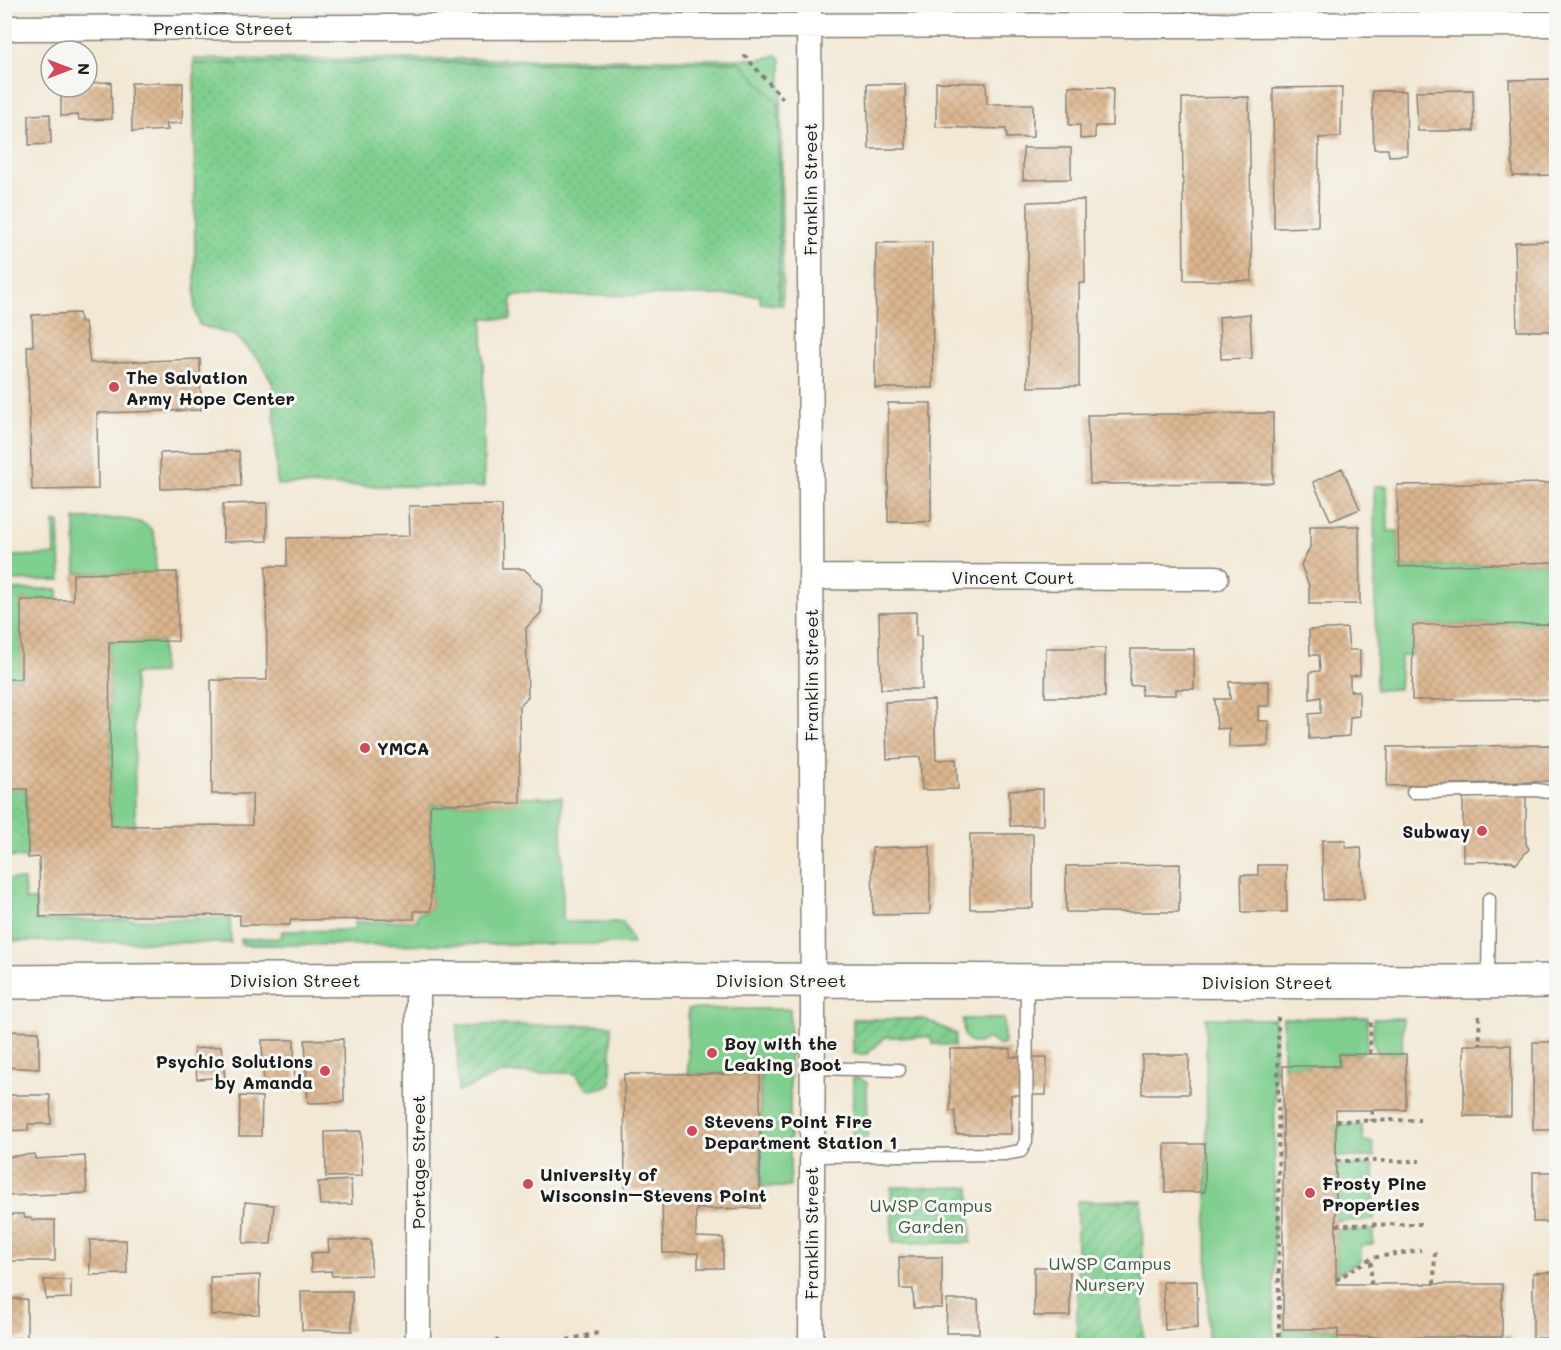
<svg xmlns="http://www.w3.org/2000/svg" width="1561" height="1350" font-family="Mali,sans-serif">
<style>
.grass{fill:#7fcf8f;stroke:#4e7656;stroke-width:1.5}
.park{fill:url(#park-dots);stroke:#4e7656;stroke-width:1.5}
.garden{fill:url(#garden-furrows);stroke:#4e7656;stroke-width:1.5}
.building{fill:url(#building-cross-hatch)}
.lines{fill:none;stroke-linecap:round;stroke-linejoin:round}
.service-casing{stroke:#878278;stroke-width:15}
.minor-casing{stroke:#878278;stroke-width:27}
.secondary-casing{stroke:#878278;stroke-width:36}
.path{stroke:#878278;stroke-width:4;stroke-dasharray:4.5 4.5;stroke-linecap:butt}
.service{stroke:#fff;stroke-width:12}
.minor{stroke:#fff;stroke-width:24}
.secondary{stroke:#fff;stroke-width:33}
.poi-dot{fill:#d1495b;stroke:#f6f6f2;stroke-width:2}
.labels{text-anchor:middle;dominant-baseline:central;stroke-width:6;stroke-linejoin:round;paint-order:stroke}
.street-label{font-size:18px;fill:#1c1c1c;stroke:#f6f6f2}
.poi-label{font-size:18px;font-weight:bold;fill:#1c1c1c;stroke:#f6f6f2;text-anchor:start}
.park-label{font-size:18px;fill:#3f5b44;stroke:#f6f6f2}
</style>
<defs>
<pattern id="park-dots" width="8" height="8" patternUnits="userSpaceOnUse" patternTransform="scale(1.5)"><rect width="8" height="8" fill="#7fcf8f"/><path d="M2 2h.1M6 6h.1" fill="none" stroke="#6db17b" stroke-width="1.8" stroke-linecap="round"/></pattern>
<pattern id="garden-furrows" width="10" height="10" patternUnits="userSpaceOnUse" patternTransform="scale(1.5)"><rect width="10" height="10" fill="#7fcf8f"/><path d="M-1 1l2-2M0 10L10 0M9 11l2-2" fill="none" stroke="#6db17b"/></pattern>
<pattern id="building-cross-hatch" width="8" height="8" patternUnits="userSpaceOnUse" patternTransform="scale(1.5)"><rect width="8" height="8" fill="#dcb68f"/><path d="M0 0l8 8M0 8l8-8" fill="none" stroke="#bc9c7b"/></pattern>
</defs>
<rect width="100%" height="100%" fill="#f6f6f2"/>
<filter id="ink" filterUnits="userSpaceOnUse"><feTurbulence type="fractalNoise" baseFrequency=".0167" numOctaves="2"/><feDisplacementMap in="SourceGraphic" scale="12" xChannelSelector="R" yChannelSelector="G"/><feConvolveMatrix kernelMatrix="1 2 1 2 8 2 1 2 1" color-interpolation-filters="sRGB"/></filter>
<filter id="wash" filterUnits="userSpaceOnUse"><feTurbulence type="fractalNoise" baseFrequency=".008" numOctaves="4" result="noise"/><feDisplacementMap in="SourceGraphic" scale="24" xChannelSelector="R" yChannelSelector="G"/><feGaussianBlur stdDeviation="1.35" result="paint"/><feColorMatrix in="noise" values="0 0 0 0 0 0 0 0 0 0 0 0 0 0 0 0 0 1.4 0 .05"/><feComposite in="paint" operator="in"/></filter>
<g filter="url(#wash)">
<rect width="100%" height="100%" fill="#f2e8d4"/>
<path class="grass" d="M 777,55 L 781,59 L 783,305 L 779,305 L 779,103 L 626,62 L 194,64 L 194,59 L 763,59 Z
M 1374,486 L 1387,486 L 1388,531 L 1398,531 L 1399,567 L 1556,562 L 1556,624 L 1413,625 L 1413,655 L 1401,656 L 1399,689 L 1376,690 Z
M 75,519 C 92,519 143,514 152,531 C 158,541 155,561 155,573 L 76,573 Z
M 54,522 L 59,522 L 61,580 L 5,581 L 5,556 L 55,555 Z
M 58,589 L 58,600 L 21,600 L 21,679 L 5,679 L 4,590 Z
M 162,641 L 162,673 L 134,674 L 135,826 L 111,826 L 109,642 Z
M 520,797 L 562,797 L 563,922 L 623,922 C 626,930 631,935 633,944 L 241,945 L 241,939 L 281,938 L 282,931 L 355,930 L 355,922 L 417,921 L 417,914 L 431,910 L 430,807 L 433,804 L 519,803 Z
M 5,879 L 24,880 L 25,900 L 36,900 L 36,921 L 230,918 L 231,943 L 5,941 Z
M 688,1009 L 790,1009 L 790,1187 L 761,1187 L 760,1074 L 688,1074 Z
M 1367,1017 L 1367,1044 L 1362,1054 L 1339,1054 L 1339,1066 L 1283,1066 L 1283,1018 Z
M 1206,1018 L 1275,1019 L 1274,1345 L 1208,1345 Z
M 1403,1018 L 1402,1054 L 1379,1054 L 1373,1043 L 1373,1019 Z
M 963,1019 L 1004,1019 L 1004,1045 L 998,1045 L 991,1040 L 986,1039 L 980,1043 L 971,1043 L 964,1035 Z
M 853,1078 L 860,1078 L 867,1083 L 868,1132 L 867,1137 L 863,1141 L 852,1141 Z
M 1336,1125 L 1362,1125 L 1363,1141 L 1373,1142 L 1374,1157 L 1336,1157 Z
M 1336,1165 L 1374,1165 L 1374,1220 L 1336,1221 Z
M 1336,1230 L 1373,1230 L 1373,1244 L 1361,1245 L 1361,1260 L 1336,1275 Z
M 1283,1329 L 1338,1329 L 1338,1337 L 1366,1337 L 1367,1345 L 1283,1345 Z
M 1376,1337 L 1430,1337 L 1430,1345 L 1376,1345 Z
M 1474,1337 L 1510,1337 L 1509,1345 L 1473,1345 Z"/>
<path class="park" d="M 740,62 L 779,103 L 779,305 L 760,303 L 760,295 L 512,296 L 511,319 L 483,318 L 484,487 L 277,485 L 273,385 L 261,362 L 235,336 L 199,325 L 195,309 L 194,64 Z
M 4,789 L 27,789 L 28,858 L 5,857 Z"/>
<path class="garden" d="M 853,1019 L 925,1019 L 956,1034 L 955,1046 L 933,1044 L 930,1037 L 886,1037 L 867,1054 L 853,1054 Z
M 457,1025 L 611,1025 L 611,1084 C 593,1092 587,1093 577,1075 L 571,1073 L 501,1073 L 458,1092 Z
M 891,1187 L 970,1187 L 971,1243 L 892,1243 Z
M 1142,1200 L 1144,1345 L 1077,1345 L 1077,1201 Z"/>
<g id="blocks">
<path class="building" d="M 1556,79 L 1556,175 L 1513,176 L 1509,80 Z
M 111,82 L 112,119 L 79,120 L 78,115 L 61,116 L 61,87 L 87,87 L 87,83 Z
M 936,82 L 986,83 L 987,104 L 1033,104 L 1033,137 L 1007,138 L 1006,129 L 936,127 Z
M 131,83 L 183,83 L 182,123 L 166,124 L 168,130 L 132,132 Z
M 4,84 L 10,84 L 10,146 L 4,146 Z
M 867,84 L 905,84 L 906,149 L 869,149 Z
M 1069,86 L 1113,88 L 1112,126 L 1095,126 L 1095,138 L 1080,139 L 1080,125 L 1069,125 Z
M 1342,87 L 1341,137 L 1319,138 L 1318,227 L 1274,228 L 1273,88 Z
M 1473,90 L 1474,131 L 1418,131 L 1416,91 Z
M 1372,91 L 1406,91 L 1407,155 L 1389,156 L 1388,149 L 1374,149 Z
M 1249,97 L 1252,281 L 1184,280 L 1182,98 Z
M 50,114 L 51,144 L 29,145 L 29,115 Z
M 1023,148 L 1071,148 L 1071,179 L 1023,180 Z
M 1084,200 L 1085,283 L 1079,283 L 1079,386 L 1028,387 L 1028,202 Z
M 1556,241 L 1555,331 L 1517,331 L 1515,242 Z
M 932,242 L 933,388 L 875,388 L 876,243 Z
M 79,313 L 80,322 L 85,322 L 90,363 L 200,359 L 201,410 L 97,413 L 98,489 L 32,490 L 27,346 L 33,346 L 32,315 Z
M 1250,314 L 1252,358 L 1221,359 L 1219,317 Z
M 888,403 L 931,403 L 931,522 L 888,522 Z
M 1273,413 L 1273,483 L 1090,484 L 1087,415 Z
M 239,451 L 241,486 L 161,489 L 160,453 Z
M 1342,468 L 1360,509 L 1331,521 L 1313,482 Z
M 1556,483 L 1556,562 L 1399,567 L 1397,485 Z
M 267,503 L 267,541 L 223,542 L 223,504 Z
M 501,505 L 502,569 L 524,569 L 542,586 L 541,613 L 526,628 L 528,697 L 519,706 L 520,803 L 433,804 L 430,807 L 431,911 L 414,911 L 414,919 L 290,920 L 290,925 L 240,925 L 240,915 L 40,917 L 39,857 L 28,858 L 27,789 L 4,789 L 4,679 L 21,679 L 21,600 L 73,600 L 73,574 L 177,572 L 178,641 L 109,642 L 111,826 L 252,825 L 252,794 L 212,794 L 211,680 L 267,680 L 266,566 L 287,566 L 287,538 L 410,536 L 409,506 Z
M 1310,526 L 1359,526 L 1360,604 L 1309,604 L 1309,586 L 1301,565 L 1310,547 Z
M 916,612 L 916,636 L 921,636 L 922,689 L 881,689 L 879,613 Z
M 1556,624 L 1556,699 L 1412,700 L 1413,625 Z
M 1347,628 L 1349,650 L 1360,650 L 1360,675 L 1350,676 L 1350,691 L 1359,691 L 1359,716 L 1350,717 L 1349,736 L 1309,739 L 1309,714 L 1321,713 L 1321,697 L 1310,699 L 1310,672 L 1320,671 L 1319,655 L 1310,655 L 1309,630 Z
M 1046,648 L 1105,648 L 1105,697 L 1045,697 Z
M 1131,649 L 1194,649 L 1194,689 L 1176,689 L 1176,695 L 1141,695 L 1142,685 L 1130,686 Z
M 1269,681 L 1269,706 L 1258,706 L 1258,721 L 1269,721 L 1268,746 L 1229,747 L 1229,728 L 1217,729 L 1215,699 L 1230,699 L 1229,682 Z
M 934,700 L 936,760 L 956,759 L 958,789 L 922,790 L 920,757 L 887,759 L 885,702 Z
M 1556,745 L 1556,781 L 1387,786 L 1388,747 Z
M 1043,789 L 1043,825 L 1010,826 L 1009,790 Z
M 1463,796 L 1526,796 L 1526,844 L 1529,849 L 1516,864 L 1511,861 L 1463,862 Z
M 970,834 L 1033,834 L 1033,908 L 970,909 Z
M 1322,840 L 1345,840 L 1346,848 L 1361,847 L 1364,899 L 1323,900 Z
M 930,846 L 930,914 L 873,915 L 872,848 Z
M 1180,864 L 1179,912 L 1066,912 L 1066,866 Z
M 1258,865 L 1286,865 L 1287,912 L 1242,912 L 1241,875 L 1258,875 Z
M 4,1031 L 39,1032 L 39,1069 L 4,1067 Z
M 343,1039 L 344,1102 L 308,1103 L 305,1040 Z
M 262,1040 L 294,1040 L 295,1090 L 264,1091 Z
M 1533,1042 L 1556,1042 L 1556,1130 L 1533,1130 Z
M 1464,1045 L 1511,1045 L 1511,1116 L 1464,1116 Z
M 221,1046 L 225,1077 L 197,1079 L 194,1049 Z
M 950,1049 L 1011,1049 L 1010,1057 L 1047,1057 L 1046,1095 L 1011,1095 L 1011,1134 L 956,1134 L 955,1111 L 950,1111 Z
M 1339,1054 L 1406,1054 L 1406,1110 L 1336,1110 L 1336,1284 L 1502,1284 L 1502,1337 L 1338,1337 L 1338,1329 L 1283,1329 L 1283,1066 L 1339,1066 Z
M 1142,1055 L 1189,1055 L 1189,1094 L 1142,1094 Z
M 624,1074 L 760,1074 L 760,1208 L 696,1209 L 696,1237 L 723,1238 L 723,1268 L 698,1268 L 698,1253 L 663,1253 L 662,1189 L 625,1190 Z
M 4,1095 L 50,1095 L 51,1124 L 28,1124 L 28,1130 L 4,1131 Z
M 240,1096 L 262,1097 L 261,1136 L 239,1136 Z
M 361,1131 L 362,1176 L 326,1177 L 325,1132 Z
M 1165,1144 L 1205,1144 L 1205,1192 L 1165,1192 Z
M 35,1154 L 35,1159 L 85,1156 L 87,1193 L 4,1196 L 4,1157 Z
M 1533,1172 L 1556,1172 L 1556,1222 L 1533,1222 Z
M 351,1180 L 352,1204 L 320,1205 L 318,1182 Z
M 245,1202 L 274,1205 L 271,1244 L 243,1243 Z
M 12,1214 L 23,1214 L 25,1218 L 30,1218 L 33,1220 L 55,1220 L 55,1261 L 5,1261 L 5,1219 L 11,1219 Z
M 90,1240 L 126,1240 L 127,1274 L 90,1275 Z
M 328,1240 L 371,1240 L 371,1275 L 332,1276 L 331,1271 L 311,1272 L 311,1253 L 329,1252 Z
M 899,1257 L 942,1257 L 942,1308 L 914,1308 L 913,1289 L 900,1289 Z
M 1034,1267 L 1070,1267 L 1070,1316 L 1034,1316 Z
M 1556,1272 L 1556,1338 L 1533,1338 L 1533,1273 Z
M 260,1275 L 259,1314 L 211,1315 L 210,1277 Z
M 44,1280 L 71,1280 L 71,1298 L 46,1299 Z
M 1197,1281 L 1198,1328 L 1165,1330 L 1163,1282 Z
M 301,1291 L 352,1291 L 352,1331 L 302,1330 Z
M 4,1299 L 27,1299 L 27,1338 L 4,1338 Z
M 947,1300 L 978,1300 L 979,1333 L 946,1333 Z"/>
</g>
</g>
<g filter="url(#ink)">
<use href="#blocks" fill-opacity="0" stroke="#878278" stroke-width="1.5"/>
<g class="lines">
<defs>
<path id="service" d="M 1413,792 L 1536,790 L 1550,792 L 1556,796
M 1488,981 L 1489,899
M 812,1068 L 899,1070
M 812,1156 L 1004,1154 L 1021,1151 L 1026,1141 L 1027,982"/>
<path id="minor" d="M 809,4 L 813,1015 L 811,1346
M 4,28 L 1556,24
M 811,577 L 1216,578
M 418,979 L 418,1346"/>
<path id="secondary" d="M 4,982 L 418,979 L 1458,982 L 1556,981"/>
</defs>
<use href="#service" class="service-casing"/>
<use href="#minor" class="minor-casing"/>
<use href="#secondary" class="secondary-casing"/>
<path class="path" d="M 744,55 L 784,100
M 1479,1016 L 1480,1045
M 1278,1017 L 1279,1346
M 1370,1054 L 1371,1018
M 1372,1110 L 1372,1121
M 1336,1121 L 1420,1120
M 1336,1161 L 1420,1161
M 1336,1225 L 1421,1224
M 1336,1280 L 1371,1258 L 1421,1250
M 1371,1284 L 1371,1259
M 1434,1284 L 1435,1250
M 587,1335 L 587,1346
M 1371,1337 L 1371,1346
M 567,1340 L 602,1332
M 487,1346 L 502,1338
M 1434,1346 L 1434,1337
M 1469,1346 L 1469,1337"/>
<use href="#service" class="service"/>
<use href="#minor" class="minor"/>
<use href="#secondary" class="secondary"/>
</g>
</g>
<g class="poi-dot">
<circle cx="114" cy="387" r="6"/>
<circle cx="365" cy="748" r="6"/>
<circle cx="1482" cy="831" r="6"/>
<circle cx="712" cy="1053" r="6"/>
<circle cx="325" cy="1071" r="6"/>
<circle cx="692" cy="1131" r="6"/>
<circle cx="528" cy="1184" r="6"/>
<circle cx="1310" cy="1193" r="6"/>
</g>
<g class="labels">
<g class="street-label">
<text x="223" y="28">Prentice Street</text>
<text transform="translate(810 189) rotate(-90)">Franklin Street</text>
<text x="1013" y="577">Vincent Court</text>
<text transform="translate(811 675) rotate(-90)">Franklin Street</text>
<text x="295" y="980">Division Street</text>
<text x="781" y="980">Division Street</text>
<text x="1267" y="982">Division Street</text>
<text transform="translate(418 1162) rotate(-90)">Portage Street</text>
<text transform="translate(811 1233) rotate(-90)">Franklin Street</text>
</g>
<g class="poi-label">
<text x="126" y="377">The Salvation<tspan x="126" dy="21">Army Hope Center</tspan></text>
<text x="377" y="748">YMCA</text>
<text x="1470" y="831" text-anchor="end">Subway</text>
<text x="724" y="1043">Boy with the<tspan x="724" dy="21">Leaking Boot</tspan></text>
<text x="313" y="1061" text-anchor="end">Psychic Solutions<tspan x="313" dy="21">by Amanda</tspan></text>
<text x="704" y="1121">Stevens Point Fire<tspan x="704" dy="21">Department Station 1</tspan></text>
<text x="540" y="1174">University of<tspan x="540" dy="21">Wisconsin–Stevens Point</tspan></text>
<text x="1322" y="1183">Frosty Pine<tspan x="1322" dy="21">Properties</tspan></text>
</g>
<g class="park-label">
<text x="931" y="1205">UWSP Campus<tspan x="931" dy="21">Garden</tspan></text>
<text x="1110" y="1263">UWSP Campus<tspan x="1110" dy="21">Nursery</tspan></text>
</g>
</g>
<rect width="1561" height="1350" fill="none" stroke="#f6f6f2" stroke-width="24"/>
<g transform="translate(69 69) rotate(90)"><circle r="28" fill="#f6f6f2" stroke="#9f9f9c" stroke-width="1.5"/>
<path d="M0-4.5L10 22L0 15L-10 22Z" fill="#d1495b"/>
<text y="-9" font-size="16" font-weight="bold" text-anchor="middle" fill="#1c1c1c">N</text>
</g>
</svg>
